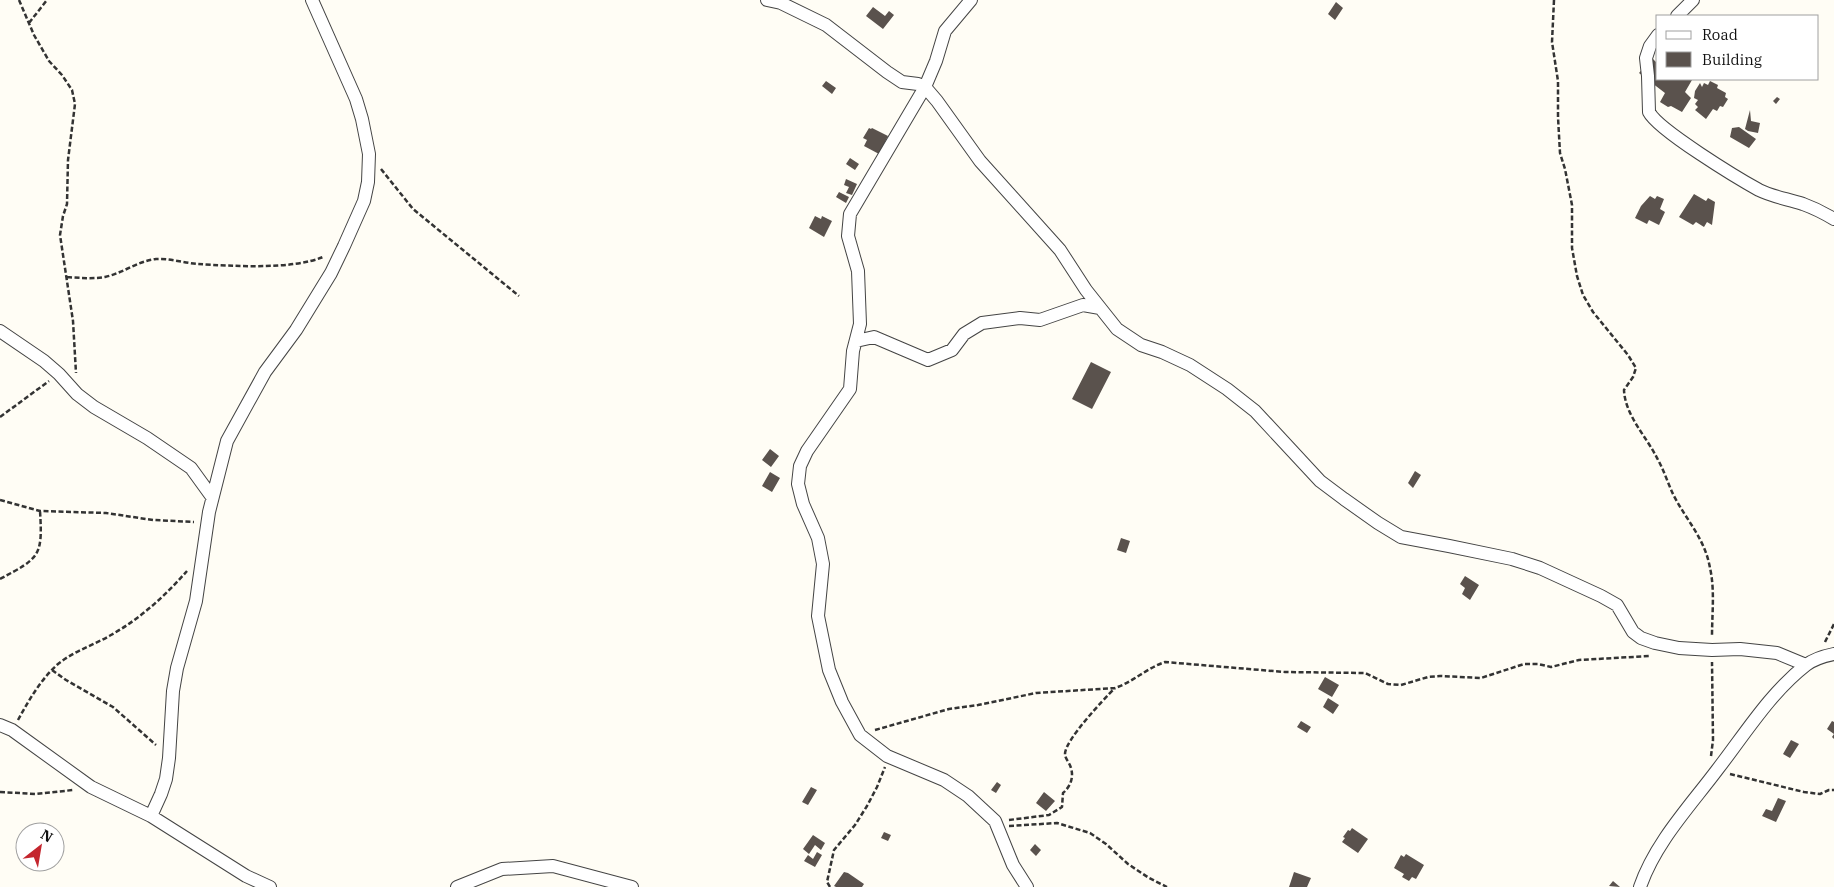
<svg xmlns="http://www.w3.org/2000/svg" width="1834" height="887" font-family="'IBM Plex Serif',serif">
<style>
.building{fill:#5a524d}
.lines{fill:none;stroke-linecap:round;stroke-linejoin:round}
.street-casing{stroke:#444;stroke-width:14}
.path{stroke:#333;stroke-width:2.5;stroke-dasharray:5 2.5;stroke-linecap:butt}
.street{stroke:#fff;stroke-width:12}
</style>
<rect width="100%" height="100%" fill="#fffdf5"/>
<path class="building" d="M 1336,2 L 1343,8 L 1335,20 L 1328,14 Z
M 873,7 L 885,16 L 889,11 L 894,15 L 883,29 L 866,16 Z
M 1653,59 L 1658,64 L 1658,79 L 1691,79 L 1692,80 L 1685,92 L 1691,98 L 1682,112 L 1671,106 L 1668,107 L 1660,102 L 1665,93 L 1639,73 L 1650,60 Z
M 826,81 L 836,88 L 832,94 L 822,86 Z
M 1710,81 L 1718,85 L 1717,88 L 1726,93 L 1725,97 L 1728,99 L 1723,107 L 1720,106 L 1717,111 L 1713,109 L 1706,119 L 1695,110 L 1698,107 L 1695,104 L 1698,100 L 1694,98 L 1695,91 L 1700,83 L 1702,87 L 1704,83 L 1708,85 Z
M 1777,97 L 1780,99 L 1776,104 L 1773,101 Z
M 1750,110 L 1751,121 L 1760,123 L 1758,133 L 1748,131 L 1745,129 Z
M 1739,127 L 1756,139 L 1749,148 L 1730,137 L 1732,128 Z
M 869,128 L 871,129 L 872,128 L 888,136 L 879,154 L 864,146 L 867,140 L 863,138 Z
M 850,158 L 859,164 L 855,170 L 846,164 Z
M 846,179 L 857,184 L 852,195 L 846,193 L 849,187 L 844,185 Z
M 839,192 L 849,197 L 846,203 L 836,197 Z
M 1694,194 L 1706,201 L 1708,198 L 1715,202 L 1712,225 L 1707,222 L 1704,227 L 1696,222 L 1693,225 L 1679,217 Z
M 1650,196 L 1655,199 L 1657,196 L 1664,199 L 1660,209 L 1665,212 L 1659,225 L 1649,220 L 1647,224 L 1635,218 L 1641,206 Z
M 815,216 L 821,219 L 822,216 L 832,221 L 824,237 L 809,228 Z
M 1091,362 L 1111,372 L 1092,409 L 1072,399 Z
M 770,449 L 779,456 L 771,467 L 762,460 Z
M 1415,471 L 1421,475 L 1413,488 L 1408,483 Z
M 770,472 L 780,478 L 772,492 L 762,486 Z
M 1121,538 L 1130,541 L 1126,553 L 1117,550 Z
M 1465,576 L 1479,585 L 1470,600 L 1462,594 L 1465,588 L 1460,584 Z
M 1325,677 L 1339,685 L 1332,697 L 1318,689 Z
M 1328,698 L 1339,705 L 1333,714 L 1323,707 Z
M 1301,721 L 1311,727 L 1307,733 L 1297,727 Z
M 1832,721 L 1834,722 L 1834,739 L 1832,737 L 1834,734 L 1827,729 Z
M 1791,740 L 1799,744 L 1790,758 L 1783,754 Z
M 997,782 L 1001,785 L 996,793 L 991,790 Z
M 811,787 L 817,790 L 808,805 L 802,802 Z
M 1044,792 L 1055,801 L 1046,811 L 1036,803 Z
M 1778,798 L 1786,801 L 1776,822 L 1762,816 L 1766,809 L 1772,811 Z
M 1352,828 L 1368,839 L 1358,853 L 1342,842 L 1345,838 L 1343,837 L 1348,830 L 1350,831 Z
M 884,832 L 891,835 L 888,841 L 881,838 Z
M 813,835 L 825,843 L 821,850 L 815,845 L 809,854 L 803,849 Z
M 1035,844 L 1041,850 L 1036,856 L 1030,850 Z
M 817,852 L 822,855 L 815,867 L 804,861 L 808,855 L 813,859 Z
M 1406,854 L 1424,865 L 1416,879 L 1412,877 L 1409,881 L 1402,877 L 1404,874 L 1394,868 L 1401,855 L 1404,857 Z
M 844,872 L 848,873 L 864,884 L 862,887 L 836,887 L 834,886 Z
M 1294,872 L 1311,878 L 1307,887 L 1289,887 Z
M 1613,881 L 1620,887 L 1609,886 Z"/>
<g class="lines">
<defs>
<path id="street" d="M 767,0 L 781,3 L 826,25 L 887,72 L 902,82 L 918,84 L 925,87 L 937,101 L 980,161 L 1060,250 L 1086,290 L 1117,329 L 1141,345 L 1162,352 L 1190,365 L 1227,389 L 1255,411 L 1320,481 L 1344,499 L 1378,523 L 1401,537 L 1449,546 L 1512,559 L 1540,568 L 1601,596 L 1617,605 L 1633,632 L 1641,638 L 1655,643 L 1679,648 L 1712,650 L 1740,649 L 1777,653 L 1806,665
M 971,0 L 945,31 L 936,61 L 925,87 L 850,214 L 848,236 L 858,271 L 860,324 L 853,351 L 850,389 L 807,451 L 800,466 L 798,484 L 803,504 L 818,538 L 823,564 L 818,616 L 829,670 L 842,702 L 860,735 L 887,756 L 944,780 L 968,796 L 995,821 L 1013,865 L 1027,887
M 1677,16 L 1693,0
M 1658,35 L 1650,46 L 1646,58 L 1648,76 L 1649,112 C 1658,130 1739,179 1759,190 C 1773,197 1788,199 1803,204 C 1814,208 1824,213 1834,219
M 0,331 L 44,361 L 59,374 L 77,394 L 94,407 L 147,438 L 191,468 L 212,497
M 856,341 L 874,337 L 928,360 L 952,350 L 964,334 L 982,323 L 1020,318 L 1040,320 L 1083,305 L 1100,308
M 0,725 L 12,730 L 91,787 L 151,816 L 246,876 L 270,887
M 151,816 L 161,794 L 166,779 L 169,758 L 173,691 L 177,668 L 196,601 L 209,512 L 227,441 L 265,372 L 296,330 L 331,273 L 344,246 L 364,201 L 368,182 L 369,154 L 362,119 L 356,99 L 312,0
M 457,887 L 502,869 L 553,866 L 632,887
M 1640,887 C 1655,843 1690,806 1717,770 C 1745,734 1770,693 1806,665 C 1814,659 1824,656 1834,654"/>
</defs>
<use href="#street" class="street-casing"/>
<path class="path" d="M 19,0 L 34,35 L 49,61 L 62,75 L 72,90 L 75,104 L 68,160 L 67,204 L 63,216 L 60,235 L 73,321 L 76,373
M 1554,0 L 1552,42 L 1558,81 L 1558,117 L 1560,153 L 1565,169 L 1572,205 L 1572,248 L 1577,276 L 1583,295 L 1593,312 L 1628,355 L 1636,368 L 1633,377 L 1624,390 C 1625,415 1646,436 1657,458 C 1664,470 1668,484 1674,496 C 1687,521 1705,539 1710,568 C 1715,590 1712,614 1712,636
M 29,23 L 47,0
M 381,169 L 413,209 L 519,296
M 67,277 C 80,278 93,279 105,277 C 123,273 138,261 156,259 C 169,258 184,263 198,264 C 232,266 292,270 323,257
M 0,417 L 49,381
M 0,500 L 40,511 L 106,513 L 153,520 L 194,522
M 0,579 C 39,558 43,557 40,511
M 1825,642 L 1834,624
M 52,670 L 66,680 L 113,707 L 156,745
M 18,720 C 29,700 41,679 58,664 C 74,651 94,645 111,635 C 141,618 165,596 187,571
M 875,730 L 949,709 L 978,705 L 1036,693 L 1115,688 C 1133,682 1147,668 1165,662 L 1285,672 L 1365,673 L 1388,684 L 1401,685 L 1428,677 L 1440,676 L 1481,678 L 1524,664 L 1538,664 L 1551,667 L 1579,660 L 1650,656
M 1711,756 L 1713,740 L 1712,662
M 1730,774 L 1804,792 L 1820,794 L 1829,790 L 1834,790
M 0,792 L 36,794 L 73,790
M 1009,820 L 1049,815 L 1062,807 L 1063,793 C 1070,787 1074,778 1071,768 C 1070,763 1065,759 1065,754 C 1065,740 1104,699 1115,688
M 1009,826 L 1057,823 L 1090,833 L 1106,844 L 1128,864 L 1149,878 L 1167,887
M 830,887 L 827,882 L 834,850 L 855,825 L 867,806 L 877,787 L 885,767"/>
<use href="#street" class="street"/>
</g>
<rect x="1656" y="15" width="162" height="65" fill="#ffffff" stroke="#a0a0a0"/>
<rect x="1666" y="31" width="25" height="8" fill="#ffffff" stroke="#a0a0a0"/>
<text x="1702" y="40" font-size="15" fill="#111111">Road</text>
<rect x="1666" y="52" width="25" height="15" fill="#5a524d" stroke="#a0a0a0"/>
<text x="1702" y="65" font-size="15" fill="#111111">Building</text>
<g transform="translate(40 847) rotate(31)"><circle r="24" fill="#ffffff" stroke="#a0a0a0"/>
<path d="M0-4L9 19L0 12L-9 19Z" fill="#c4262e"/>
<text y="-8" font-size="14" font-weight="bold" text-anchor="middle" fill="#111111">N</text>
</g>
</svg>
